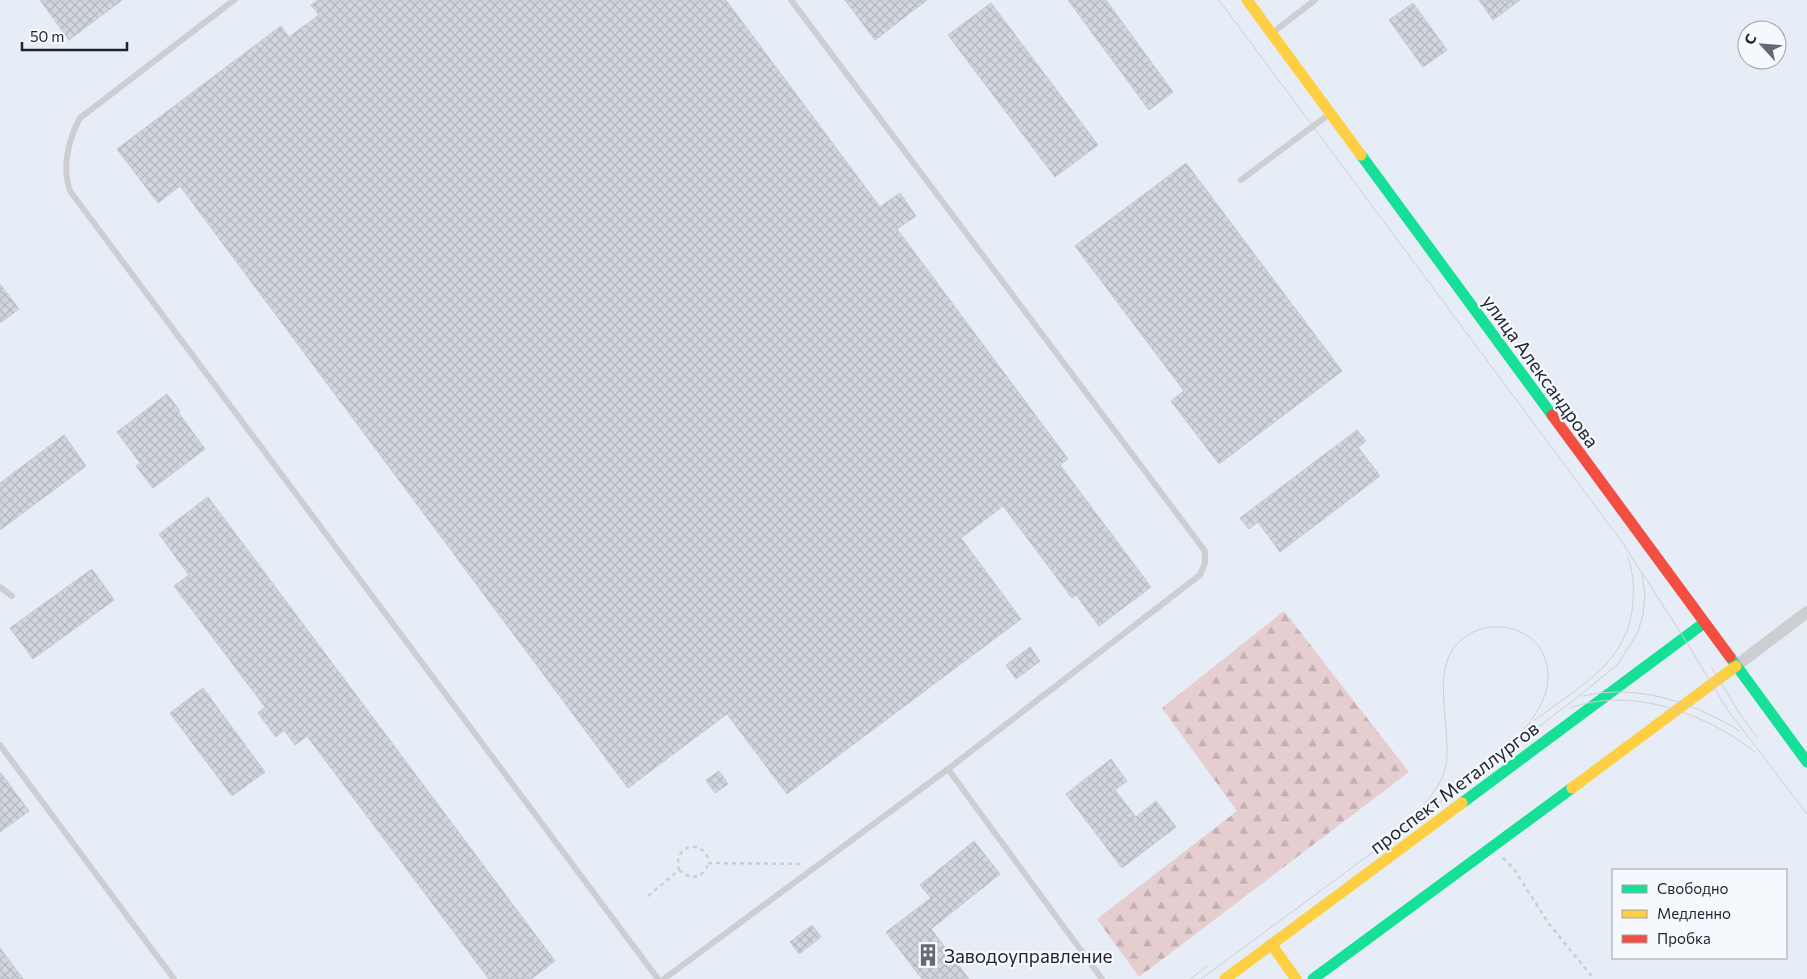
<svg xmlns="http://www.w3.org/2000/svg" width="1807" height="979" font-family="Commissioner,sans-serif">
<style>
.forest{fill:url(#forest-firs)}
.building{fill:url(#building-cross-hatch);stroke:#c2c9d1}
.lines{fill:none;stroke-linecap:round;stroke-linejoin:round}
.path{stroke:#ccced1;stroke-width:2.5;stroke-dasharray:4 4;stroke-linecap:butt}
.lane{stroke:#cdced1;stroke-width:6}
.street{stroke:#cdced1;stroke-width:12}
.fast{stroke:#16e098;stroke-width:11}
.slow{stroke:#ffcf43;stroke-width:11}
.jam{stroke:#f24e42;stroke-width:11}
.tram{stroke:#ced0d2;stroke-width:1}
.labels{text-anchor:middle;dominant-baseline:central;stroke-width:4.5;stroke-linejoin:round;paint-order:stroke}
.street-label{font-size:19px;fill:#1e242c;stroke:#f5f8fc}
.poi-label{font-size:19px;fill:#1e242c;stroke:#f5f8fc;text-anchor:start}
</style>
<defs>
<pattern id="forest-firs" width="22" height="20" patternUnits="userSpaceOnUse" patternTransform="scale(1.25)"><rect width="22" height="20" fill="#e5cdd0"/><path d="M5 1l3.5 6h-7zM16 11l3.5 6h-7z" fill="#c4b0b3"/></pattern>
<pattern id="building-cross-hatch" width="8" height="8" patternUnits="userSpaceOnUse" patternTransform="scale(1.25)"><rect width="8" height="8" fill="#d1d6de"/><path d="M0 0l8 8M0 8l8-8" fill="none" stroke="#b3b8bf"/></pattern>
</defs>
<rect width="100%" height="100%" fill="#e6edf6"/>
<path class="forest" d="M 1284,611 L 1409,772 L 1139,977 L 1097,919 L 1237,811 L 1162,708 Z"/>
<path class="building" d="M 40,0 L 122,0 L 69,40 Z
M 318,0 L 726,0 L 880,207 L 900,193 L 916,216 L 897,229 L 1068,459 L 1060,465 L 1151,587 L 1099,626 L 1076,595 L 1072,598 L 1003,506 L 961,538 L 1021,619 L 787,794 L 727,714 L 628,788 L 180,186 L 158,203 L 117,149 L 281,26 L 289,37 L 319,15 L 311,5 Z
M 845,0 L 927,0 L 875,40 Z
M 1068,0 L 1106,0 L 1173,92 L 1149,110 Z
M 1479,0 L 1520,0 L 1493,20 Z
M 991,3 L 1098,145 L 1055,177 L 948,35 Z
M 1413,3 L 1447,50 L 1423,67 L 1389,20 Z
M 1186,163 L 1342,371 L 1219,464 L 1171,401 L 1184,391 L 1075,246 Z
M 0,284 L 19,309 L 0,323 Z
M 167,394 L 180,411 L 178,412 L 205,449 L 153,488 L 136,466 L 140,463 L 117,432 Z
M 1357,430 L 1366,441 L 1358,447 L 1380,476 L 1280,552 L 1258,522 L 1249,529 L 1240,518 Z
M 64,435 L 86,466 L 0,530 L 0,483 Z
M 208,497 L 555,961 L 531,979 L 489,979 L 307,736 L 295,745 L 284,730 L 276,737 L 258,713 L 265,707 L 174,586 L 189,575 L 159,534 Z
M 92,569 L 114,600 L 33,659 L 10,628 Z
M 1030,647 L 1040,661 L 1016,679 L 1006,665 Z
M 203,688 L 265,772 L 232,796 L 170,713 Z
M 1111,759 L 1127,781 L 1115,790 L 1136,817 L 1156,801 L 1176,827 L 1122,868 L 1066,794 Z
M 719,771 L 728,784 L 715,793 L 706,780 Z
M 0,772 L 29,811 L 0,832 Z
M 974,841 L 1000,874 L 931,929 L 969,979 L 922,979 L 886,932 L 931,898 L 920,885 Z
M 812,925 L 821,937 L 799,954 L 790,942 Z
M 0,948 L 23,979 L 0,979 Z"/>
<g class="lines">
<path class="path" d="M 1503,858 L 1514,869 L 1549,924 L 1594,979
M 679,870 C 692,881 702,879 709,863
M 648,896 L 679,870 C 672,844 705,837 709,863 L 804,864"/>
<path class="lane" d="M 234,0 L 80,118 C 68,140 62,167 70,191 L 658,979
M 1272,33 L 1315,0
M 1241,180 L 1328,115
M 0,587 L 12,596
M 0,745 L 174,979
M 948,769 L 1102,979
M 664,979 L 948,769 L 1200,575 L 1205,563 L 1205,551 L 791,0"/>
<path class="street" d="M 1736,666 L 1807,612"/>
<path class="fast" d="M 1361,155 L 1552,415
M 1730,657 L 1807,762
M 1462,803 L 1704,623
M 1313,979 L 1572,788"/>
<path class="slow" d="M 1247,0 L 1361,155
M 1572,788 L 1736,666
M 1271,944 L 1296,979
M 1225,979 L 1462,803"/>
<path class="jam" d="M 1552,415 L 1730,657"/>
<path class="tram" d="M 1219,0 L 1622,542 L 1684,638 L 1727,709 L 1807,814
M 1712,668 L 1738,711 L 1757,737
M 1583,696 C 1638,683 1694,703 1740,731
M 1570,708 C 1632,686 1705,713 1755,752
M 1535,720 C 1579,686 1630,663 1633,600 C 1634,586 1633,572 1628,558
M 1419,811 C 1430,797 1442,784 1446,765 C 1452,730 1430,670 1458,643 C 1488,612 1547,627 1548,675 C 1549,699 1532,720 1517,738
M 1190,979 L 1207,966
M 1201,979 L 1434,807 L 1579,696 L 1618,664 L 1638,632 L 1643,615 L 1645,595 L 1642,575"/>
</g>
<defs>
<symbol id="building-bare" viewBox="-9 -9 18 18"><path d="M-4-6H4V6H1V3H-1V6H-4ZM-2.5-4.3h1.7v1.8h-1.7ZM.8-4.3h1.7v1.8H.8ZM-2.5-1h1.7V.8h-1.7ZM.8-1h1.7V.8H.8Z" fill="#646a73" stroke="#f5f8fc" stroke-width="2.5" paint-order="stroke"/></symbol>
</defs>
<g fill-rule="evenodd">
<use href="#building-bare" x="912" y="939" width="32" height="32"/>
</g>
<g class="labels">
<g class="street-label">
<text transform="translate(1541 371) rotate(54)">улица Александрова</text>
<text transform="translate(1454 787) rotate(-37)">проспект Металлургов</text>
</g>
<g class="poi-label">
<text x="944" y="955">Заводоуправление</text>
</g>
</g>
<rect x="1612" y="869" width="175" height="90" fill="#f5f8fc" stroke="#9fa3a9"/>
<rect x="1622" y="885" width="25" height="8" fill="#16e098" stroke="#9fa3a9"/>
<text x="1657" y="894" font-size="15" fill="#1e242c">Свободно</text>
<rect x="1622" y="910" width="25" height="8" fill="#ffcf43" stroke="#9fa3a9"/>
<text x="1657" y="919" font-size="15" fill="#1e242c">Медленно</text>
<rect x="1622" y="935" width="25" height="8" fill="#f24e42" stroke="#9fa3a9"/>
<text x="1657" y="944" font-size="15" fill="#1e242c">Пробка</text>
<g transform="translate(1762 45) rotate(296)"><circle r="24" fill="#f5f8fc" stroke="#9fa3a9"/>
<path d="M0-4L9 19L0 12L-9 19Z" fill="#646a73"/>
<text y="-8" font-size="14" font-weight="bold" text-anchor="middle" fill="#1e242c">С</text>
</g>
<path d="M22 42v8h105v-8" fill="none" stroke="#1e242c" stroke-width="2.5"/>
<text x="30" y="42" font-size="15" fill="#1e242c" stroke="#f5f8fc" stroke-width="4" paint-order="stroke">50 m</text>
</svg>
